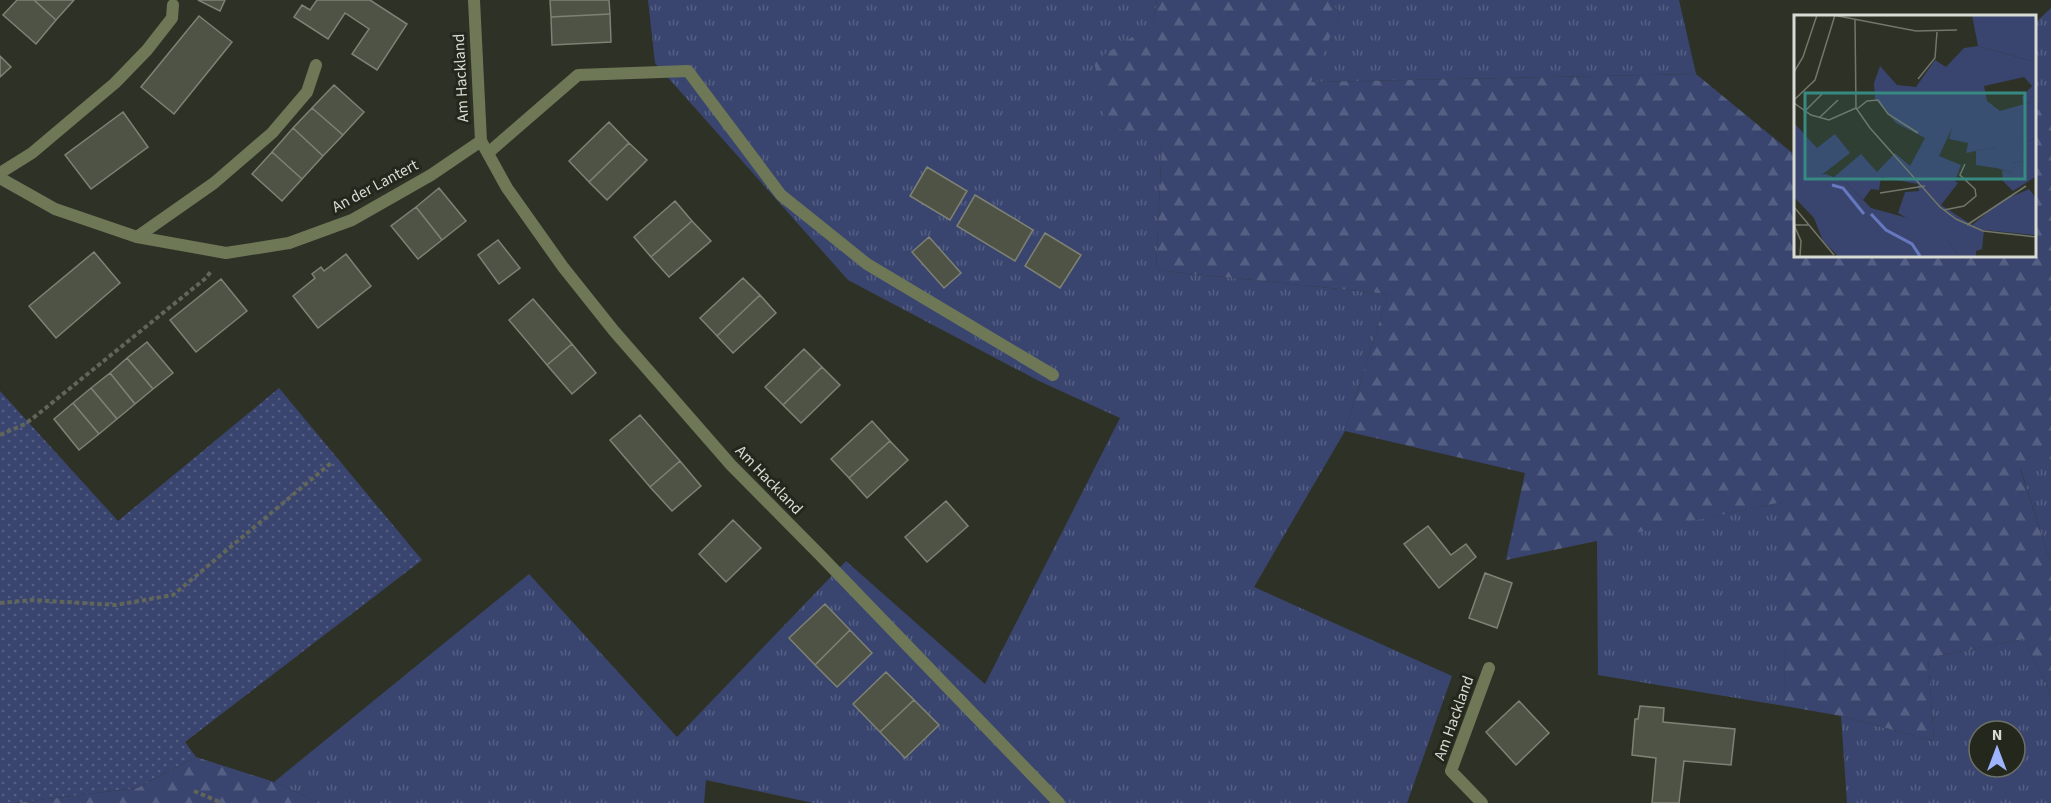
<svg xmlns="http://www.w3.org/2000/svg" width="2051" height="803" font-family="'Source Sans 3',sans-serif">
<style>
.grass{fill:url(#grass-tufts);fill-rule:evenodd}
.forest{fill:url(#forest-firs)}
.garden{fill:url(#garden-dots)}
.building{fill:#4f5346;stroke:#7e8274;stroke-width:1.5}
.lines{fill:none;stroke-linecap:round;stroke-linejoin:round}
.path{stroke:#61655a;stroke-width:4;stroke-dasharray:4.5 3;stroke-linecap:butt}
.lane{stroke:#6e7857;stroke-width:12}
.street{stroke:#6e7857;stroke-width:12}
.labels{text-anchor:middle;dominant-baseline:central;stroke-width:6;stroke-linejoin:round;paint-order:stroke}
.street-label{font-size:16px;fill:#d8dbd3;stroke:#24281c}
.inset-river{fill:none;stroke:#6679c0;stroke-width:3}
.inset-road{fill:none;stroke:#72766b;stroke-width:1.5}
.view{fill:#378a82;fill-opacity:0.15;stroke:#378a82;stroke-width:3}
.inset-edge{fill:none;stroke:#d8dbd3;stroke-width:3}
</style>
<defs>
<pattern id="grass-tufts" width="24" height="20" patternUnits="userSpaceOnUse" patternTransform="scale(1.5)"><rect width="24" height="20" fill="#39456f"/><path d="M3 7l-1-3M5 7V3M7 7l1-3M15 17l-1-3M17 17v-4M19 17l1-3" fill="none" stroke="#555f83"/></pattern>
<pattern id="forest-firs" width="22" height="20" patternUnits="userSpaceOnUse" patternTransform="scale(1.5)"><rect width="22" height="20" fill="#39456f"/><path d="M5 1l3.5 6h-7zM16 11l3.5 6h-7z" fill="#555f83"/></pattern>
<pattern id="garden-dots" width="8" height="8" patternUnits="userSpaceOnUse" patternTransform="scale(1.5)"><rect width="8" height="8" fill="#39456f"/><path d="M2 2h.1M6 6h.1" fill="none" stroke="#555f83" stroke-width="1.8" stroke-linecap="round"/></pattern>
</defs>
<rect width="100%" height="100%" fill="#2e3226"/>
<path class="grass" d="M 648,0 L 1157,0 L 1153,24 L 1162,141 L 1156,270 L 1388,294 L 1345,431 L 1254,587 L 1452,676 L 1407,803 L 813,803 L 706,780 L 704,803 L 321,803 L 274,782 L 529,574 L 677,737 L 846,561 L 985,684 L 1120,418 L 1039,381 L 848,280 L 655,63 Z
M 1330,0 L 1679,0 L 1696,74 L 1310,82 L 1340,14 Z
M 2051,8 L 2051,106 L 2037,111 L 2034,100 L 2034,24 Z
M 2051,459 L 2051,564 L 2020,467 Z
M 1783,502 L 1785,706 L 1598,675 L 1597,540 Z
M 2024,639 L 2051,693 L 2051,803 L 1847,803 L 1841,716 L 1934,741 L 1928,658 ZM 1979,731 L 2015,731 L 2015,767 L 1979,767 Z"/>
<path class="forest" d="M 1157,0 L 1330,0 L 1340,14 L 1311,82 L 1696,74 L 1796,156 L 1796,255 L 2034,255 L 2035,111 L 2051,106 L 2051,459 L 2020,468 L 2051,564 L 2051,693 L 2024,639 L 1928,658 L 1934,741 L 1841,716 L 1785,706 L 1782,502 L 1506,560 L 1525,473 L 1345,431 L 1388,294 L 1156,270 L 1162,141 L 1107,126 L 1094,61 L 1153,24 Z
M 196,757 L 274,782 L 321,803 L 14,803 L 137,788 Z"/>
<path class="garden" d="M 279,388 L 422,560 L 185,742 L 196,757 L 137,788 L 14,803 L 0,803 L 0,391 L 118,521 Z"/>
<path class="building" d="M 17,0 L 34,0 L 56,20 L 36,44 L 3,15 Z
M 34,0 L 74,0 L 56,20 Z
M 198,0 L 225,0 L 220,11 Z
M 317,0 L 370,0 L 407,24 L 377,70 L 352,54 L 369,29 L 345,13 L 328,39 L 294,17 L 302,5 L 310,10 Z
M 550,0 L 609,0 L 610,14 L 551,17 Z
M 610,14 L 611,42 L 552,45 L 551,17 Z
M 199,16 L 232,42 L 174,114 L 141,87 Z
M 0,56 L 11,67 L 0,77 Z
M 334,85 L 364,112 L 343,135 L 312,108 Z
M 312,108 L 343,135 L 323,156 L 293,128 Z
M 123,112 L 148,147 L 91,189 L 65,155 Z
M 609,122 L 629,143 L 589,182 L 569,161 Z
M 293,128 L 323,156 L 302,179 L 272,152 Z
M 629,143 L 647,160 L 607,200 L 589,182 Z
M 272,152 L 302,179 L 282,201 L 252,174 Z
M 927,167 L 967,191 L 950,220 L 910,196 Z
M 439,188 L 466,221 L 442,240 L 416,207 Z
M 975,195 L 1033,230 L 1015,261 L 957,226 Z
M 675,201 L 692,221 L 651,257 L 634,237 Z
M 416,207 L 442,240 L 418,259 L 391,226 Z
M 692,221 L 711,241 L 669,277 L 651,257 Z
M 1045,233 L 1081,255 L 1060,288 L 1025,266 Z
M 929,237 L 961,273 L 944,288 L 912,252 Z
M 498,240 L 520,268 L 499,284 L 478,255 Z
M 94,252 L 120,283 L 56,338 L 29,306 Z
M 346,254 L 371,286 L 318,328 L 293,296 L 315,278 L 312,274 L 321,267 L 324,271 Z
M 743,278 L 760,295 L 717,336 L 700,318 Z
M 221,279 L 247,311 L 196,352 L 170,320 Z
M 760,295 L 776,313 L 733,353 L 717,336 Z
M 533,299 L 572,344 L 547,365 L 509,320 Z
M 147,342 L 173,373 L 153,389 L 127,358 Z
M 572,344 L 596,373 L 572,394 L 547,365 Z
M 804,349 L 822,367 L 783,405 L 765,387 Z
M 127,358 L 153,389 L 135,404 L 110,373 Z
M 822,367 L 840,385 L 801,423 L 783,405 Z
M 110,373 L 135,404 L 117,419 L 91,388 Z
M 91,388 L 117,419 L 99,434 L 73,403 Z
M 73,403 L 99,434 L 79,450 L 54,419 Z
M 640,415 L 680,461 L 650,487 L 610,440 Z
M 872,421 L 890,441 L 849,478 L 831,459 Z
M 890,441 L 908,460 L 867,498 L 849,478 Z
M 680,461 L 701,486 L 672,511 L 650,487 Z
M 946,501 L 968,526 L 927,562 L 905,537 Z
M 733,520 L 761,548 L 726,582 L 699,554 Z
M 1428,526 L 1451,555 L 1466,544 L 1476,557 L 1439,588 L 1404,544 Z
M 1485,573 L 1512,583 L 1497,628 L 1469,618 Z
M 825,604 L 850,630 L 815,665 L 789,638 Z
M 850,630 L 872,653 L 837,687 L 815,665 Z
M 886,672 L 914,700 L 880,732 L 853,704 Z
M 914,700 L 939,725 L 905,758 L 880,732 Z
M 1519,701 L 1549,733 L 1516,765 L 1486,732 Z
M 1640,706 L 1664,708 L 1663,722 L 1735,729 L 1731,765 L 1684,761 L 1679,803 L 1652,803 L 1656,758 L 1632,755 L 1635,719 L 1638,719 Z"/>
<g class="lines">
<path class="path" d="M 0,435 L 25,424 L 37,415 L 206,278 L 212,270
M 0,603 L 32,600 L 116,605 L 173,595 L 331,463
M 194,791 L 222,803"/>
<path class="lane" d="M 488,153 L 578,75 L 688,71 L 781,195 L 867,264 L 1053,375"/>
<path class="street" d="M 474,0 L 481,141 L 507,188 L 563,267 L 614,331 L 731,465 L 819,554 L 1059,803
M 0,173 L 32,153 L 115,83 L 147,50 L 172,18 L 173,5
M 0,178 L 55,209 L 137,237 L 226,253 L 289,243 L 352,220 L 431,175 L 481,141
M 137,237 L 214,183 L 272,133 L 307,92 L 316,65
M 1482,803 L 1451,771 L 1489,668"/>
</g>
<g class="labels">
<g class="street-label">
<text transform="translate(461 78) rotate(-93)">Am Hackland</text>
<text transform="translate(375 186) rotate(-28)">An der Lantert</text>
<text transform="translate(769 480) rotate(46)">Am Hackland</text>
<text transform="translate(1454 718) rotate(-70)">Am Hackland</text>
</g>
</g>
<g transform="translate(1794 15)">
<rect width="242" height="242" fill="#2e3226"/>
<path d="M 184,31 L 241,47 L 241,86 L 229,89 L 228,82 L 238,71 L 230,62 L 190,71 L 193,86 L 151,86 L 135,93 L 160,109 L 145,141 L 167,150 L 161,166 L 164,168 L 147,190 L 178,210 L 208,186 L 235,174 L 241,182 L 241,220 L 190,215 L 188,234 L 182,236 L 182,241 L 164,241 L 155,227 L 104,198 L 111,177 L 125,176 L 124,169 L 87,162 L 85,175 L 77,174 L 69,185 L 51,167 L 40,162 L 67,139 L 83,157 L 101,138 L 116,151 L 131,123 L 102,108 L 81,84 L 80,68 L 86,51 L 103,70 L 122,72 L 141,45 L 152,52 L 170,33 ZM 241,124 L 241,162 L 219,176 L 209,166 L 208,155 L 218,157 L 218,148 L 228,146 L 234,158 L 228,128 ZM 202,132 L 202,153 L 182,150 L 182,136 Z" fill="#39456f"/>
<path d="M 178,0 L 241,0 L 241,47 L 184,31 ZM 148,71 L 155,79 L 152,86 L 193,86 L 206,96 L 241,86 L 241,124 L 228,128 L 237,157 L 234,158 L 228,146 L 218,148 L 218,157 L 202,153 L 202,132 L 172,138 L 174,128 L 155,124 L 159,109 L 135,107 L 135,93 L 129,91 L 128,84 L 136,73 ZM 32,159 L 51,167 L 77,193 L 121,205 L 155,227 L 164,241 L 44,241 L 29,226 L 20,203 L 0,182 L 0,164 Z" fill="#39456f"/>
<path d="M 0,108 L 23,133 L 41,119 L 56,138 L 25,162 L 0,164 Z" fill="#39456f"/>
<path class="inset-river" d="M 38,170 L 49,173 L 70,199M 77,199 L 92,215 L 118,229 L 126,241"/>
<path class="inset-road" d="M 39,0 L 122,16 L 163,15M 61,5 L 62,93 L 76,113 L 146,192 L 162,204 L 189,216 L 242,222M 0,57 L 9,42 L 23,0M 124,64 L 141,43 L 143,17M 0,85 L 21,65 L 41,0M 0,88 L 17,100 L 35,105 L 62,93M 63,94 L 73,86 L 84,85 L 94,99 L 124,118M 10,97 L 29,78M 25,103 L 44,85M 86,178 L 131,171M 0,192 L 15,210M 150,195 L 170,191 L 182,181 L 181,174 L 166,160 L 171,149M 0,210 L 15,210 L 40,240M 0,210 L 7,226 L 6,241M 173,210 L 232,171"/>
<path class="view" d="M 11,78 L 231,78 L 231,164 L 11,164 Z"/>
<rect width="242" height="242" class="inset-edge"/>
</g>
<g transform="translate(1997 749)"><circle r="28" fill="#24281c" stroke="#6c7065" stroke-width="1.5"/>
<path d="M0-4.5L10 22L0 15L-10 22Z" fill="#9eb4fd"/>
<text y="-9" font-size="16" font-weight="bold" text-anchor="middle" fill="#d8dbd3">N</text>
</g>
</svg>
